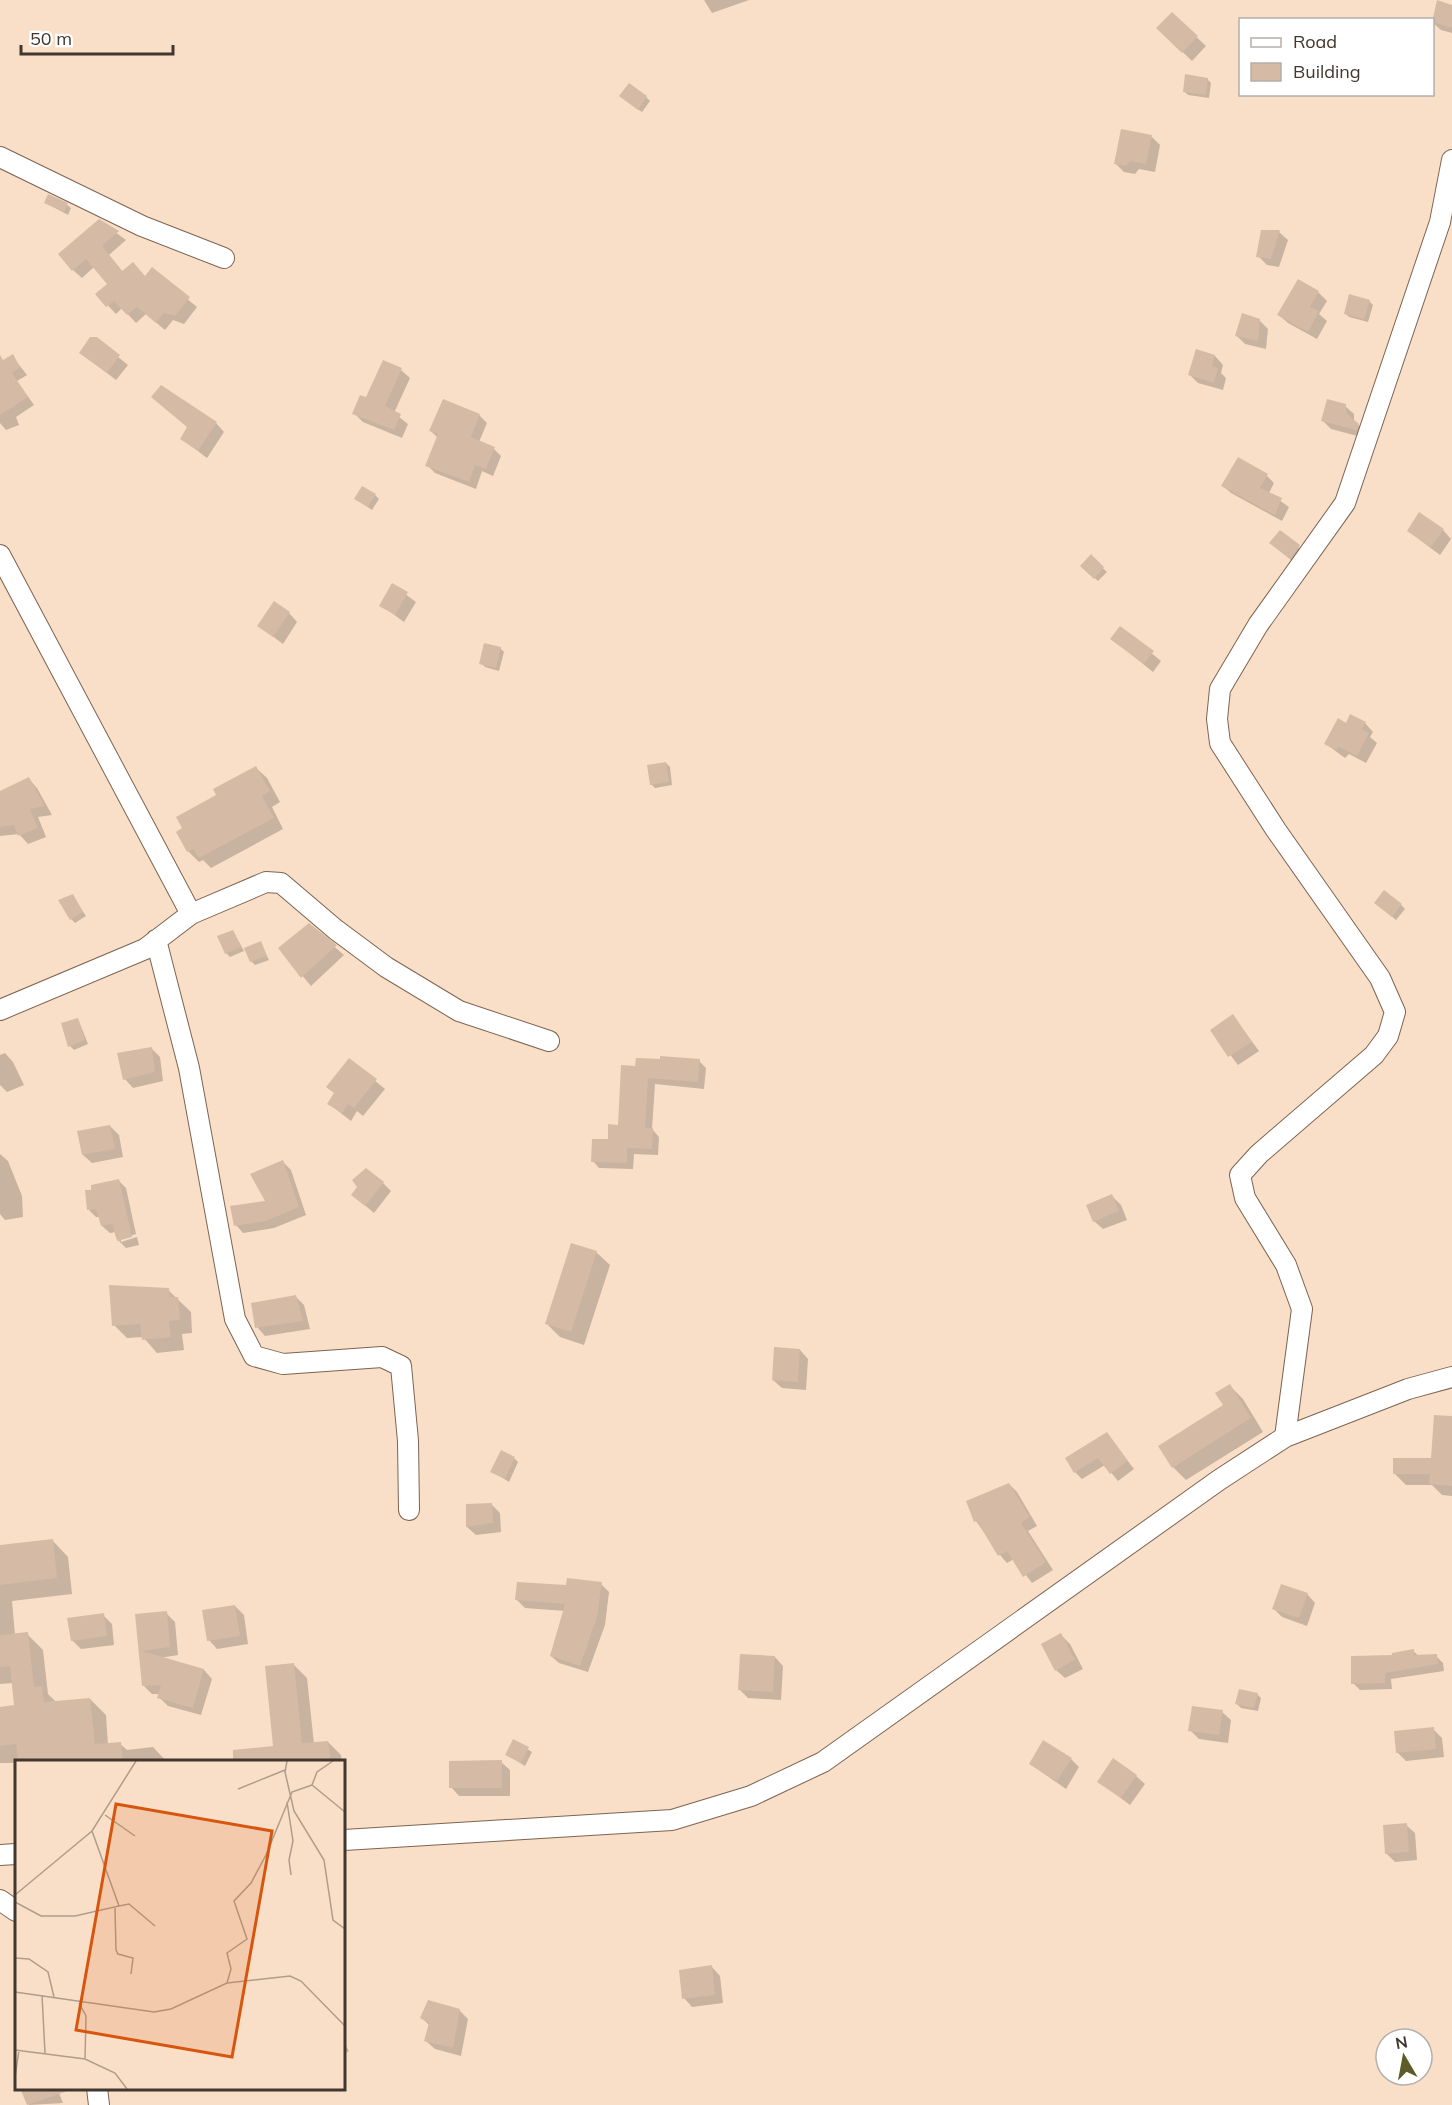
<svg xmlns="http://www.w3.org/2000/svg" width="1452" height="2105" font-family="Mulish,sans-serif">
<style>
.shadow{fill:#0003}
.building{fill:#d5baa5}
.lines{fill:none;stroke-linecap:round;stroke-linejoin:round}
.minor-casing{stroke:#7c6451;stroke-width:22}
.minor{stroke:#fff;stroke-width:20}
.inset-road{fill:none;stroke:#b09c8a;stroke-width:1.5}
.view{fill:#d7560f;fill-opacity:0.15;stroke:#d7560f;stroke-width:3}
.inset-edge{fill:none;stroke:#42372e;stroke-width:3}
</style>
<rect width="100%" height="100%" fill="#fadfc8"/>
<path class="shadow" d="M 704,0 L 749,0 L 712,13 Z
M 1452,6 L 1452,33 L 1441,30 L 1432,22 Z
M 1172,14 L 1206,46 L 1192,61 L 1158,28 Z
M 1207,79 L 1211,83 L 1209,98 L 1188,95 L 1184,91 Z
M 646,97 L 650,101 L 642,112 L 625,100 Z
M 1122,130 L 1152,137 L 1160,145 L 1155,172 L 1139,169 L 1135,174 L 1124,172 L 1115,163 Z
M 46,203 L 67,205 L 71,208 L 68,215 Z
M 100,221 L 126,240 L 109,255 L 123,272 L 146,278 L 152,270 L 197,307 L 184,324 L 173,320 L 165,330 L 146,314 L 136,323 L 122,308 L 116,314 L 98,295 L 109,284 L 94,267 L 82,278 L 73,270 Z
M 1279,232 L 1288,240 L 1279,267 L 1267,265 L 1258,256 Z
M 1318,292 L 1327,301 L 1319,314 L 1327,321 L 1317,339 L 1288,323 L 1279,315 Z
M 1369,301 L 1373,305 L 1368,322 L 1349,317 L 1345,313 Z
M 1259,320 L 1268,329 L 1266,349 L 1245,344 L 1237,336 Z
M 96,339 L 128,365 L 116,380 L 81,353 Z
M 1197,351 L 1215,356 L 1223,365 L 1221,373 L 1226,378 L 1223,390 L 1198,383 L 1190,375 Z
M 12,356 L 27,375 L 17,381 L 34,405 L 16,417 L 19,425 L 6,430 L 0,423 L 0,363 Z
M 401,370 L 410,378 L 394,413 L 408,424 L 402,438 L 363,422 L 354,413 Z
M 153,397 L 216,423 L 224,432 L 207,458 L 182,439 L 189,428 Z
M 1345,406 L 1354,414 L 1354,421 L 1367,433 L 1365,438 L 1331,429 L 1323,421 Z
M 479,415 L 487,423 L 479,442 L 494,449 L 501,456 L 493,476 L 482,471 L 476,489 L 435,473 L 427,465 L 438,438 L 431,431 Z
M 1267,476 L 1274,483 L 1269,493 L 1289,507 L 1282,521 L 1231,493 L 1223,486 Z
M 375,495 L 379,499 L 372,510 L 360,502 Z
M 1443,530 L 1451,539 L 1440,555 L 1408,531 Z
M 1280,532 L 1308,555 L 1299,567 L 1271,543 Z
M 1091,557 L 1107,572 L 1098,581 L 1082,566 Z
M 393,585 L 416,602 L 404,622 L 381,605 Z
M 289,613 L 297,622 L 283,644 L 259,626 Z
M 1121,628 L 1161,661 L 1153,672 L 1112,639 Z
M 500,648 L 504,652 L 499,671 L 485,667 L 481,663 Z
M 1365,723 L 1373,732 L 1370,737 L 1377,743 L 1366,763 L 1349,754 L 1345,758 L 1326,744 L 1346,725 Z
M 666,763 L 670,767 L 672,785 L 655,788 L 651,784 Z
M 256,768 L 267,778 L 280,802 L 272,807 L 283,829 L 211,868 L 203,860 L 199,862 L 188,851 L 218,796 Z
M 29,779 L 37,788 L 52,815 L 38,817 L 46,837 L 28,844 L 19,834 L 0,836 L 0,798 Z
M 72,895 L 86,916 L 75,923 L 71,919 Z
M 1401,905 L 1405,909 L 1396,920 L 1380,906 Z
M 309,925 L 344,955 L 311,986 L 280,949 Z
M 233,931 L 244,951 L 230,957 L 226,953 Z
M 260,943 L 269,960 L 255,965 L 251,961 Z
M 1233,1016 L 1259,1051 L 1238,1065 L 1212,1031 Z
M 78,1019 L 88,1044 L 74,1050 L 70,1046 Z
M 151,1048 L 160,1057 L 163,1081 L 133,1088 L 125,1079 Z
M 5,1053 L 13,1062 L 24,1085 L 7,1092 L 0,1085 L 0,1055 Z
M 350,1060 L 385,1089 L 363,1116 L 357,1111 L 351,1121 L 329,1104 Z
M 699,1061 L 706,1068 L 704,1089 L 655,1084 L 652,1129 L 659,1137 L 658,1155 L 634,1154 L 633,1169 L 599,1168 L 593,1161 L 619,1127 L 637,1067 Z
M 110,1126 L 119,1135 L 123,1157 L 92,1163 L 83,1155 Z
M 0,1154 L 8,1161 L 22,1196 L 23,1217 L 5,1220 L 0,1214 Z
M 283,1162 L 291,1170 L 306,1215 L 274,1228 L 243,1233 L 236,1225 L 267,1202 Z
M 119,1181 L 126,1188 L 136,1234 L 121,1239 L 121,1242 L 137,1237 L 139,1245 L 126,1248 L 119,1241 L 116,1232 L 110,1233 L 102,1226 L 100,1217 L 96,1217 L 89,1210 Z
M 383,1183 L 391,1191 L 374,1213 L 353,1195 L 359,1187 Z
M 1112,1196 L 1121,1205 L 1127,1220 L 1103,1229 L 1094,1221 Z
M 596,1252 L 610,1265 L 584,1345 L 560,1337 L 547,1324 Z
M 168,1290 L 191,1312 L 192,1333 L 182,1334 L 184,1350 L 157,1353 L 143,1337 L 127,1338 L 114,1325 Z
M 296,1297 L 304,1305 L 310,1329 L 265,1336 L 257,1327 Z
M 800,1350 L 808,1359 L 806,1390 L 782,1388 L 773,1380 Z
M 1230,1386 L 1243,1399 L 1263,1432 L 1186,1480 L 1173,1467 L 1225,1406 Z
M 1452,1418 L 1452,1496 L 1442,1495 L 1432,1485 L 1406,1485 L 1394,1473 L 1432,1460 Z
M 1107,1434 L 1134,1469 L 1118,1481 L 1105,1465 L 1082,1479 L 1075,1472 Z
M 514,1458 L 518,1462 L 509,1482 L 492,1471 Z
M 1009,1484 L 1017,1492 L 1037,1526 L 1028,1531 L 1053,1570 L 1032,1583 L 1014,1559 L 1007,1563 L 1000,1555 L 976,1521 Z
M 491,1504 L 500,1513 L 501,1532 L 476,1535 L 467,1527 Z
M 52,1540 L 68,1557 L 72,1594 L 12,1601 L 15,1635 L 27,1634 L 43,1650 L 48,1694 L 56,1702 L 90,1699 L 106,1715 L 108,1745 L 120,1744 L 127,1750 L 153,1747 L 167,1762 L 0,1763 L 0,1708 L 16,1707 L 13,1683 L 0,1684 L 0,1546 Z
M 601,1584 L 609,1592 L 605,1625 L 588,1672 L 559,1663 L 551,1656 L 565,1611 L 525,1608 L 517,1600 L 567,1587 Z
M 1307,1594 L 1315,1603 L 1307,1626 L 1282,1617 L 1274,1609 Z
M 235,1606 L 244,1615 L 248,1644 L 217,1649 L 209,1640 Z
M 166,1613 L 175,1622 L 178,1655 L 160,1658 L 204,1670 L 212,1679 L 201,1715 L 168,1706 L 159,1697 L 160,1694 L 152,1694 L 143,1685 L 137,1616 Z
M 103,1615 L 112,1624 L 114,1645 L 81,1649 L 72,1640 Z
M 1061,1635 L 1070,1644 L 1083,1669 L 1065,1678 L 1056,1670 Z
M 1413,1651 L 1419,1656 L 1436,1656 L 1443,1663 L 1444,1671 L 1391,1679 L 1392,1689 L 1360,1690 L 1353,1683 L 1394,1657 Z
M 775,1657 L 783,1666 L 781,1700 L 748,1698 L 740,1690 Z
M 293,1664 L 307,1678 L 314,1744 L 328,1742 L 341,1755 L 342,1762 L 243,1762 L 242,1751 L 274,1747 Z
M 1257,1694 L 1261,1698 L 1258,1711 L 1241,1708 L 1237,1704 Z
M 1222,1712 L 1231,1720 L 1228,1743 L 1199,1739 L 1190,1730 Z
M 1433,1729 L 1442,1738 L 1444,1757 L 1406,1761 L 1397,1752 Z
M 514,1741 L 532,1752 L 525,1766 L 507,1755 Z
M 1071,1759 L 1079,1767 L 1066,1789 L 1030,1764 Z
M 501,1762 L 510,1770 L 510,1796 L 459,1796 L 451,1787 Z
M 1136,1776 L 1145,1784 L 1130,1805 L 1099,1782 Z
M 1406,1825 L 1415,1833 L 1417,1860 L 1395,1862 L 1386,1853 Z
M 712,1967 L 720,1976 L 723,2003 L 692,2007 L 684,1998 Z
M 459,2010 L 468,2019 L 461,2056 L 435,2049 L 426,2041 L 429,2025 L 422,2018 Z
M 344,2043 L 349,2051 L 344,2054 Z
M 22,2088 L 57,2088 L 63,2103 L 29,2105 Z"/>
<path class="building" d="M 1437,0 L 1452,5 L 1452,28 L 1432,22 Z
M 1172,12 L 1198,36 L 1182,53 L 1156,28 Z
M 1185,74 L 1208,78 L 1206,95 L 1183,92 Z
M 629,83 L 647,96 L 638,110 L 619,96 Z
M 1121,129 L 1152,135 L 1146,164 L 1130,161 L 1126,166 L 1114,164 Z
M 48,194 L 68,203 L 64,212 L 44,203 Z
M 99,219 L 119,231 L 102,246 L 122,271 L 133,262 L 145,276 L 152,267 L 190,297 L 175,316 L 164,313 L 156,323 L 137,307 L 127,315 L 114,301 L 106,307 L 95,294 L 107,284 L 86,259 L 72,271 L 58,254 Z
M 1261,230 L 1280,230 L 1271,259 L 1256,257 Z
M 1298,279 L 1319,291 L 1310,307 L 1319,311 L 1308,332 L 1277,315 Z
M 1349,294 L 1370,300 L 1364,319 L 1344,314 Z
M 1242,313 L 1260,319 L 1258,341 L 1235,336 Z
M 90,337 L 97,337 L 120,355 L 107,373 L 79,353 Z
M 1196,349 L 1215,355 L 1212,366 L 1218,368 L 1214,383 L 1188,375 Z
M 13,354 L 20,367 L 12,373 L 28,397 L 0,415 L 0,355 L 3,360 Z
M 383,360 L 402,368 L 385,406 L 401,414 L 394,430 L 352,414 L 360,395 L 366,397 Z
M 161,385 L 217,422 L 198,451 L 180,439 L 187,427 L 151,397 Z
M 443,399 L 480,414 L 471,437 L 495,447 L 486,469 L 475,465 L 469,482 L 425,466 L 438,434 L 429,431 Z
M 1327,399 L 1346,404 L 1346,413 L 1359,424 L 1357,430 L 1321,421 Z
M 1238,457 L 1268,474 L 1260,488 L 1282,498 L 1275,515 L 1221,486 Z
M 362,486 L 376,494 L 368,507 L 354,499 Z
M 1419,512 L 1444,529 L 1431,547 L 1407,531 Z
M 1280,530 L 1300,545 L 1290,559 L 1269,543 Z
M 1091,554 L 1104,567 L 1094,579 L 1080,566 Z
M 392,583 L 408,592 L 395,615 L 379,606 Z
M 274,601 L 290,612 L 273,637 L 257,626 Z
M 1120,626 L 1154,651 L 1144,664 L 1110,639 Z
M 484,643 L 501,647 L 496,668 L 479,664 Z
M 1350,714 L 1366,722 L 1362,729 L 1369,733 L 1357,756 L 1339,747 L 1336,750 L 1324,744 L 1338,718 L 1346,723 Z
M 666,762 L 669,782 L 650,785 L 647,765 Z
M 256,766 L 270,791 L 262,796 L 274,818 L 199,858 L 193,849 L 187,852 L 176,832 L 182,828 L 176,817 L 216,795 L 213,789 Z
M 29,777 L 45,806 L 30,809 L 38,828 L 18,836 L 14,825 L 0,827 L 0,791 Z
M 1384,890 L 1402,904 L 1392,917 L 1374,903 Z
M 73,894 L 83,912 L 70,920 L 58,900 Z
M 309,923 L 337,945 L 301,978 L 278,948 Z
M 233,930 L 241,947 L 225,954 L 217,936 Z
M 261,941 L 267,956 L 250,962 L 244,948 Z
M 1233,1014 L 1252,1042 L 1228,1057 L 1210,1030 Z
M 78,1018 L 85,1040 L 68,1047 L 61,1023 Z
M 152,1047 L 155,1072 L 123,1080 L 117,1053 Z
M 660,1056 L 700,1059 L 698,1082 L 648,1078 L 645,1128 L 653,1128 L 652,1149 L 627,1148 L 627,1163 L 591,1162 L 592,1139 L 608,1139 L 608,1124 L 618,1125 L 621,1065 L 635,1066 L 636,1058 L 660,1059 Z
M 349,1058 L 377,1079 L 354,1108 L 348,1104 L 342,1113 L 327,1104 L 334,1093 L 326,1087 Z
M 110,1125 L 115,1149 L 82,1155 L 77,1131 Z
M 283,1160 L 299,1207 L 266,1221 L 234,1226 L 230,1206 L 265,1201 L 250,1174 Z
M 366,1168 L 384,1182 L 365,1206 L 351,1195 L 357,1187 L 352,1180 Z
M 119,1179 L 132,1237 L 117,1241 L 112,1224 L 101,1226 L 96,1209 L 87,1210 L 85,1190 L 91,1190 L 91,1185 Z
M 1112,1194 L 1119,1211 L 1093,1222 L 1086,1205 Z
M 571,1243 L 597,1251 L 571,1332 L 545,1324 Z
M 109,1285 L 169,1288 L 170,1297 L 178,1297 L 180,1320 L 169,1321 L 171,1337 L 142,1340 L 140,1324 L 112,1326 Z
M 296,1295 L 303,1321 L 255,1328 L 251,1303 Z
M 774,1347 L 800,1349 L 798,1382 L 772,1380 Z
M 1230,1384 L 1251,1418 L 1172,1468 L 1158,1446 L 1223,1405 L 1215,1393 Z
M 1434,1415 L 1452,1416 L 1452,1486 L 1429,1484 L 1430,1474 L 1393,1474 L 1393,1458 L 1431,1458 Z
M 1107,1432 L 1128,1461 L 1110,1474 L 1098,1458 L 1074,1473 L 1065,1458 Z
M 501,1450 L 515,1457 L 505,1479 L 490,1472 Z
M 1009,1483 L 1030,1517 L 1021,1523 L 1046,1562 L 1023,1577 L 1007,1551 L 998,1556 L 977,1521 L 974,1522 L 966,1501 Z
M 492,1503 L 493,1523 L 466,1527 L 466,1504 Z
M 53,1539 L 57,1578 L 0,1585 L 0,1545 Z
M 567,1578 L 602,1582 L 597,1617 L 580,1666 L 550,1656 L 565,1604 L 515,1600 L 517,1582 L 566,1585 Z
M 1281,1584 L 1308,1593 L 1299,1618 L 1272,1609 Z
M 235,1605 L 240,1636 L 207,1641 L 202,1610 Z
M 167,1611 L 170,1647 L 142,1651 L 204,1669 L 193,1708 L 157,1698 L 161,1685 L 142,1686 L 135,1614 Z
M 104,1613 L 107,1636 L 71,1641 L 67,1618 Z
M 28,1632 L 34,1687 L 42,1686 L 44,1702 L 90,1698 L 95,1744 L 121,1742 L 123,1761 L 18,1761 L 16,1744 L 0,1746 L 0,1707 L 14,1705 L 10,1666 L 0,1667 L 0,1635 Z
M 1061,1633 L 1075,1660 L 1055,1671 L 1041,1644 Z
M 1414,1649 L 1414,1655 L 1437,1654 L 1438,1664 L 1385,1673 L 1385,1683 L 1351,1684 L 1351,1656 L 1392,1655 L 1392,1653 Z
M 740,1654 L 775,1656 L 773,1692 L 738,1690 Z
M 294,1663 L 302,1743 L 328,1741 L 331,1761 L 233,1761 L 233,1750 L 273,1746 L 265,1666 Z
M 1239,1689 L 1258,1693 L 1254,1708 L 1235,1704 Z
M 1192,1706 L 1223,1710 L 1219,1735 L 1188,1731 Z
M 1434,1727 L 1436,1749 L 1396,1753 L 1394,1731 Z
M 513,1739 L 529,1747 L 521,1763 L 505,1755 Z
M 1043,1740 L 1072,1758 L 1057,1781 L 1029,1764 Z
M 1113,1758 L 1137,1775 L 1121,1798 L 1097,1782 Z
M 502,1760 L 502,1788 L 449,1788 L 449,1761 Z
M 1407,1823 L 1409,1852 L 1385,1854 L 1383,1825 Z
M 712,1965 L 715,1995 L 682,1999 L 679,1970 Z
M 428,2000 L 460,2009 L 453,2048 L 424,2041 L 429,2023 L 420,2018 Z
M 20,2088 L 72,2088 L 73,2089 L 27,2105 Z"/>
<g class="lines">
<defs>
<path id="minor" d="M 0,157 L 142,226 L 224,258
M 0,555 L 191,914 L 145,949 L 0,1010
M 191,914 L 266,882 L 281,883 L 335,929 L 386,967 L 459,1011 L 549,1041
M 156,940 L 189,1068 L 235,1319 L 254,1356 L 283,1364 L 382,1357 L 401,1366 L 408,1441 L 409,1510
M 1285,1437 L 1302,1309 L 1286,1265 L 1245,1198 L 1240,1175 L 1259,1154 L 1374,1055 L 1388,1036 L 1395,1012 L 1380,978 L 1276,830 L 1220,743 L 1217,719 L 1220,689 L 1258,625 L 1345,503 L 1440,222 L 1452,160
M 344,1840 L 672,1820 L 751,1796 L 823,1762 L 1219,1480 L 1285,1437 L 1408,1389 L 1452,1377
M 0,1855 L 16,1854
M 0,1900 L 16,1911
M 97,2088 L 99,2105"/>
</defs>
<use href="#minor" class="minor-casing"/>
<use href="#minor" class="minor"/>
</g>
<g transform="translate(15 1760)">
<rect width="330" height="330" fill="#fadfc8"/>
<path class="inset-road" d="M 272,1 L 270,12 L 279,51 L 309,100 L 318,160 L 330,169M 297,25 L 330,52M 297,25 L 302,12 L 318,1M 223,29 L 270,10M 272,42 L 278,81 L 274,100 L 276,115M 90,55 L 120,76M 0,135 L 77,71 L 121,1M 0,142 L 26,156 L 60,156 L 104,146 L 77,71M 104,146 L 114,144 L 140,166M 100,148 L 101,190 L 103,194 L 118,198 L 116,214M 0,198 L 14,199 L 33,212 L 39,237M 212,223 L 216,209 L 212,193 L 232,179 L 219,141 L 236,123 L 251,95 L 277,32 L 297,25M 0,232 L 139,252 L 156,249 L 212,223 L 275,216 L 286,221 L 330,266M 27,235 L 30,293M 64,243 L 71,256 L 70,299M 0,290 L 70,299 L 100,313 L 112,329M 0,317 L 4,290"/>
<path class="view" d="M 101,44 L 257,71 L 217,297 L 61,270 Z"/>
<rect width="330" height="330" class="inset-edge"/>
</g>
<rect x="1239" y="18" width="195" height="78" fill="#ffffff" stroke="#b3afab" stroke-width="1.5"/>
<rect x="1251" y="38" width="30" height="9" fill="#ffffff" stroke="#b3afab" stroke-width="1.5"/>
<text x="1293" y="48" font-size="18" fill="#42372e">Road</text>
<rect x="1251" y="63" width="30" height="18" fill="#d5baa5" stroke="#b3afab" stroke-width="1.5"/>
<text x="1293" y="78" font-size="18" fill="#42372e">Building</text>
<g transform="translate(1404 2057) rotate(350)"><circle r="28" fill="#ffffff" stroke="#b3afab" stroke-width="1.5"/>
<path d="M0-4.5L10 22L0 15L-10 22Z" fill="#5d5b27"/>
<text y="-9" font-size="16" font-weight="bold" text-anchor="middle" fill="#42372e">N</text>
</g>
<path d="M21 45v9h152v-9" fill="none" stroke="#42372e" stroke-width="3"/>
<text x="30" y="45" font-size="18" fill="#42372e" stroke="#ffffff" stroke-width="4.5" paint-order="stroke">50 m</text>
</svg>
